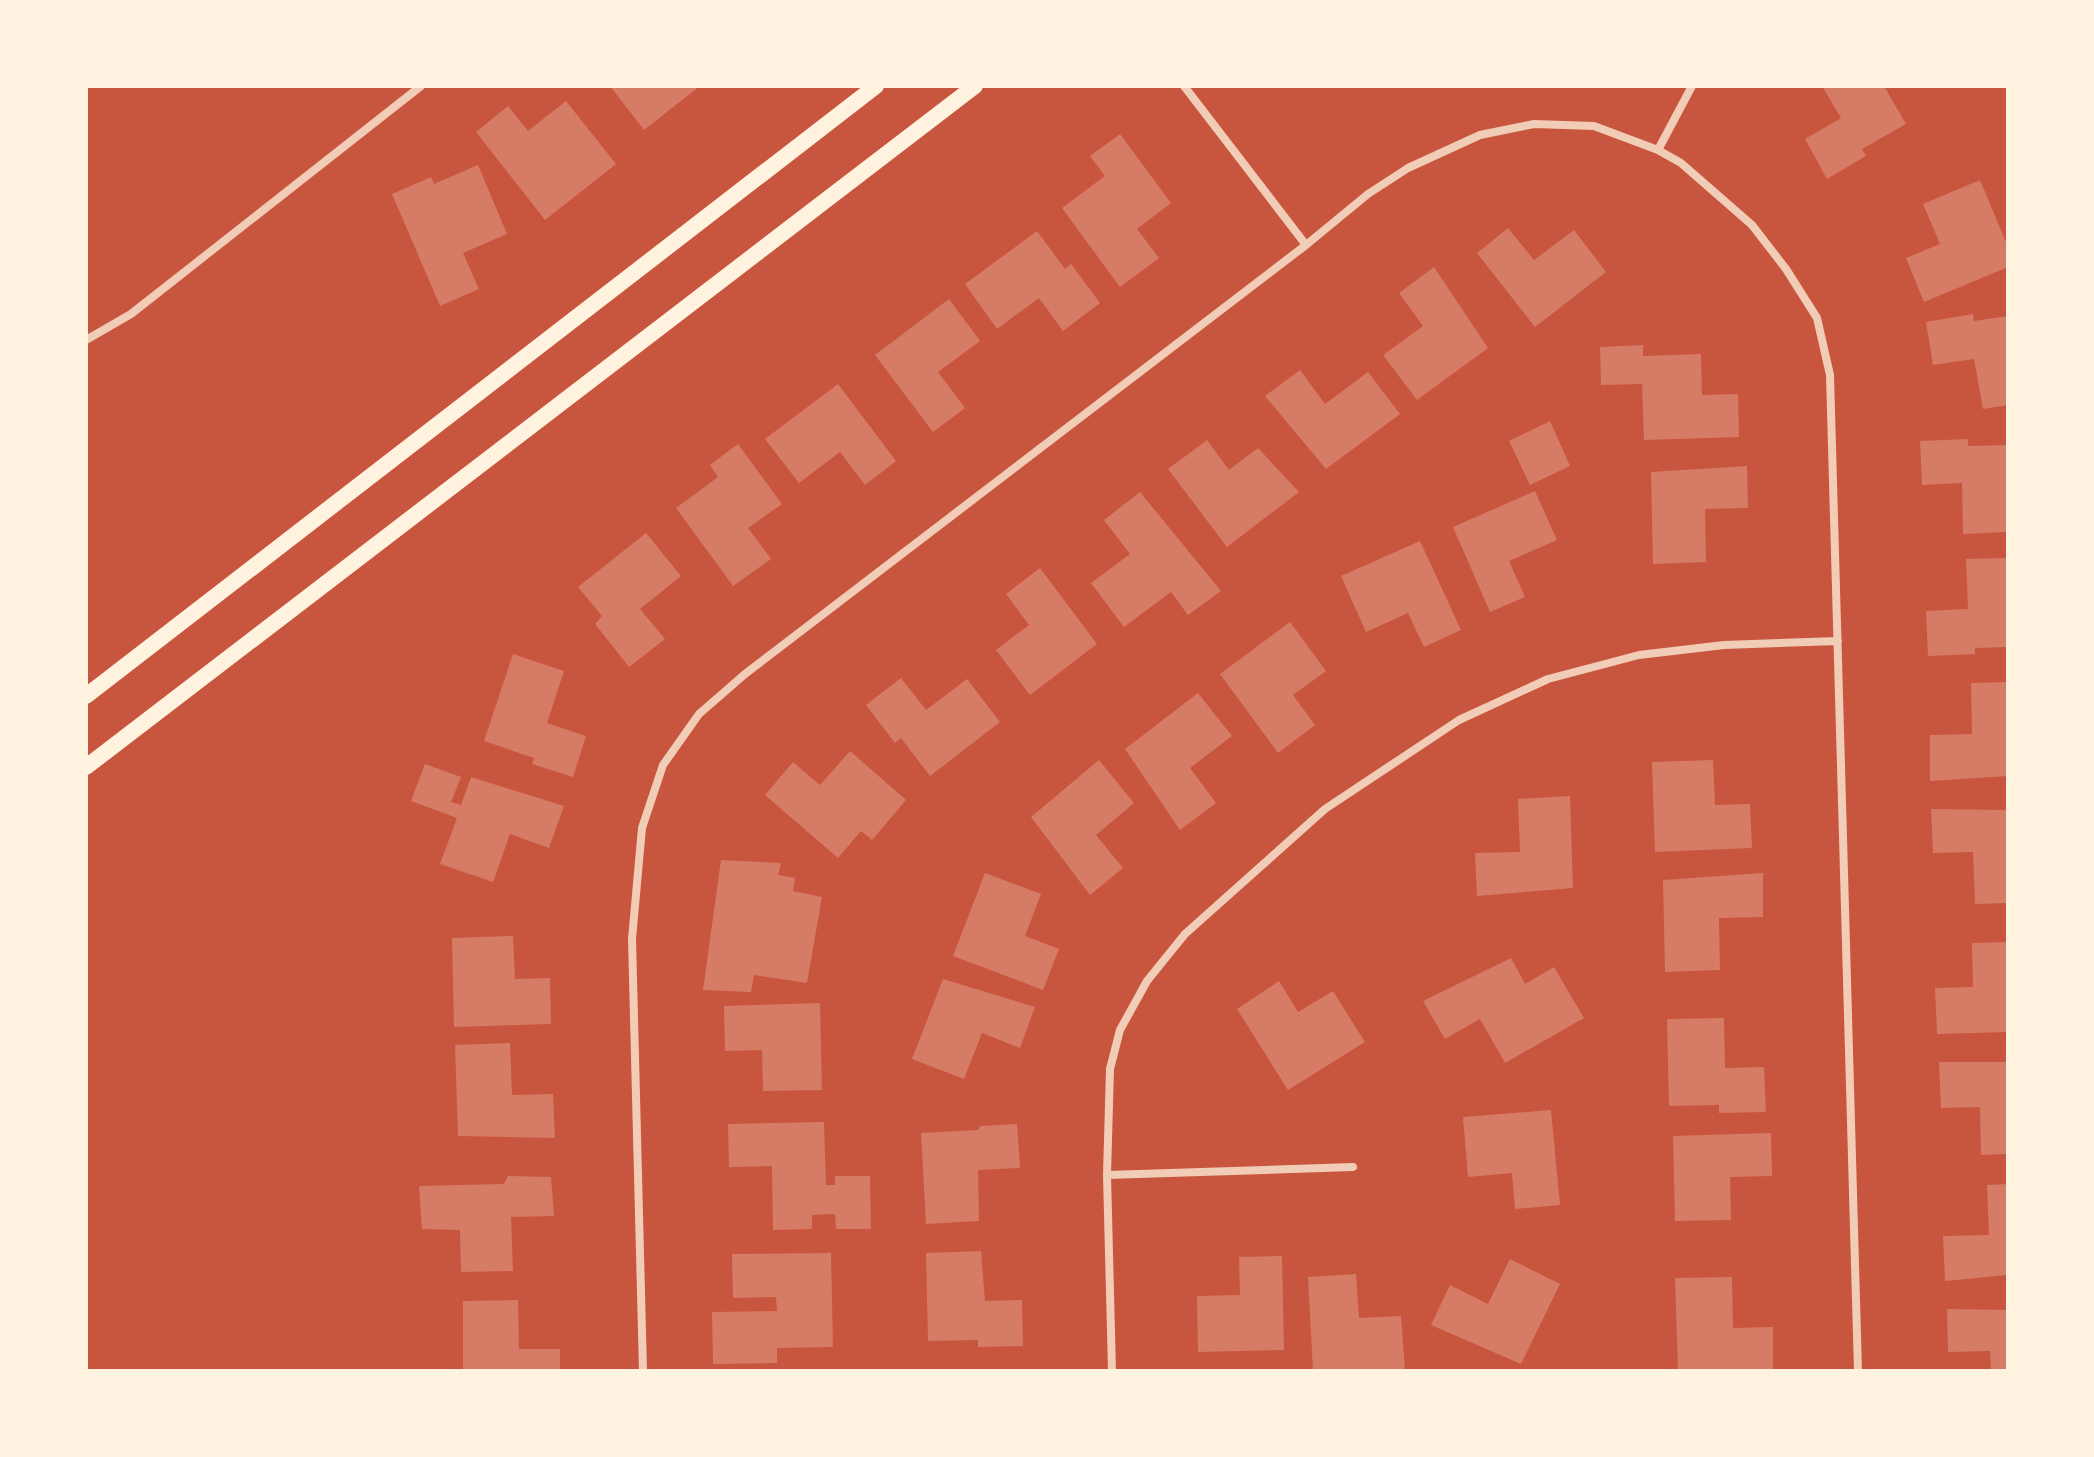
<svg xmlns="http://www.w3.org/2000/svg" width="2094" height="1457" font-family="Merriweather,serif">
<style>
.building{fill:#d67c66}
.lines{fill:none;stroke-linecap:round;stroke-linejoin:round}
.minor{stroke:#f1ccb7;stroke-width:8}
.secondary{stroke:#fff3e0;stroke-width:16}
</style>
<rect width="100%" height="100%" fill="#c8553d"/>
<path class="building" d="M 610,86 L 700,86 L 644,130 Z
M 1822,86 L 1884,86 L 1906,124 L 1862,149 L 1866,156 L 1827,179 L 1805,139 L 1841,118 Z
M 566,101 L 616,164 L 545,220 L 476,132 L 508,106 L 528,131 Z
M 1120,134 L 1171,203 L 1137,229 L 1159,258 L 1120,287 L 1062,208 L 1105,176 L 1090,156 Z
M 478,165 L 507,234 L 463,253 L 479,289 L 440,306 L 392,194 L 431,177 L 434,184 Z
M 1980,180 L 2008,247 L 2008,267 L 1924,302 L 1906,258 L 1940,244 L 1923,204 Z
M 1508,228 L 1534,260 L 1574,230 L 1606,272 L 1535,327 L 1477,253 Z
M 1037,231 L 1065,269 L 1071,264 L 1100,303 L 1063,331 L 1039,298 L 997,329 L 965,284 Z
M 1434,267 L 1488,348 L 1417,400 L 1383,355 L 1423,326 L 1399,293 Z
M 949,299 L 980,341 L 938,372 L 965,408 L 933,432 L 875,355 Z
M 1973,314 L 1974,321 L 2008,316 L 2008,405 L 1983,409 L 1974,359 L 1933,365 L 1926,322 Z
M 1643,345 L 1643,356 L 1701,354 L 1702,395 L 1738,394 L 1739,437 L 1644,440 L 1642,384 L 1601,385 L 1600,347 Z
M 1300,370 L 1325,404 L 1368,372 L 1400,414 L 1326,469 L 1265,396 Z
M 838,384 L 896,461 L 865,485 L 840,452 L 799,483 L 765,439 Z
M 1550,421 L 1570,466 L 1530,485 L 1509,441 Z
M 1968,439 L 1968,446 L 2008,445 L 2008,532 L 1963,534 L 1962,483 L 1922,485 L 1920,441 Z
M 1207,440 L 1229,470 L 1258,448 L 1299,492 L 1227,547 L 1168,469 Z
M 738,444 L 782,504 L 748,528 L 771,559 L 733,586 L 676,508 L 718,477 L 710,465 Z
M 1747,466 L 1748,508 L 1705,509 L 1706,562 L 1653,564 L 1651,472 Z
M 1535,491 L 1557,540 L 1509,561 L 1525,597 L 1490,612 L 1453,527 Z
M 1140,492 L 1221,591 L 1188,615 L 1171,592 L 1124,627 L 1091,583 L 1130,554 L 1104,520 Z
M 646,533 L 681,576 L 640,609 L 665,639 L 629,667 L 595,624 L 602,616 L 578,587 Z
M 1420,541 L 1461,630 L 1424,647 L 1408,613 L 1366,632 L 1341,576 Z
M 2008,558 L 2008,647 L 1975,648 L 1975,654 L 1928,656 L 1926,611 L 1968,609 L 1966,559 Z
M 1040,568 L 1097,644 L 1030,695 L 996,650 L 1029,625 L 1006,594 Z
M 1290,622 L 1326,671 L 1293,695 L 1315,725 L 1278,753 L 1220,674 Z
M 513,654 L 564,671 L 547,723 L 586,736 L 573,777 L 532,764 L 534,758 L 484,741 Z
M 901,678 L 926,710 L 967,679 L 1000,722 L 930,776 L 901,738 L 895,743 L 866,705 Z
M 2008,682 L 2008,776 L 1930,781 L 1930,735 L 1972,734 L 1971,683 Z
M 1198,693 L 1232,736 L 1190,768 L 1216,803 L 1180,830 L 1125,749 Z
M 850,751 L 906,800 L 872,840 L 861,831 L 838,858 L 765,795 L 793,762 L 820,785 Z
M 1099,760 L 1134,803 L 1096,835 L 1123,868 L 1090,895 L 1031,817 Z
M 1713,760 L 1715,805 L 1750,804 L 1752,848 L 1655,852 L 1652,762 Z
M 425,764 L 461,777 L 451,802 L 461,805 L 471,777 L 564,806 L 549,848 L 510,834 L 493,882 L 440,864 L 457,818 L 411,801 Z
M 1570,796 L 1573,888 L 1477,896 L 1475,853 L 1520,852 L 1518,799 Z
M 1931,809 L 2008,810 L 2008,903 L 1975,904 L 1973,852 L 1933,853 Z
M 721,860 L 781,863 L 778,875 L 795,878 L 793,891 L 822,897 L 807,983 L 754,975 L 751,992 L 703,990 Z
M 985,873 L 1041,894 L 1025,936 L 1059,949 L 1043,990 L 953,956 Z
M 1763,873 L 1763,917 L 1719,918 L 1720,970 L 1665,972 L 1663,880 Z
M 513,936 L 515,979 L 550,978 L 551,1024 L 454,1027 L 452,938 Z
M 2008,942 L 2008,1032 L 1937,1034 L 1935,988 L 1973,987 L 1972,943 Z
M 1511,958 L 1525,984 L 1554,967 L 1584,1018 L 1505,1063 L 1480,1019 L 1445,1039 L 1423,1001 Z
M 943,979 L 1035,1007 L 1020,1048 L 982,1033 L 964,1079 L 912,1059 Z
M 1279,981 L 1298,1012 L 1333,991 L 1365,1042 L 1288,1090 L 1237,1009 Z
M 820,1003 L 822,1090 L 763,1091 L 762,1050 L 725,1051 L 724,1006 Z
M 1724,1018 L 1725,1068 L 1764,1067 L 1766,1112 L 1719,1113 L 1719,1105 L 1669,1106 L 1667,1019 Z
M 510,1043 L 512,1095 L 553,1094 L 555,1138 L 458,1136 L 455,1045 Z
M 1939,1062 L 2008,1062 L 2008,1154 L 1981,1155 L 1980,1107 L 1941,1108 Z
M 1551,1110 L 1560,1205 L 1515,1209 L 1512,1173 L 1468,1177 L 1463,1117 Z
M 824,1122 L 826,1185 L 835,1185 L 835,1176 L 870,1176 L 871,1229 L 836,1229 L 835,1214 L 812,1215 L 812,1229 L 773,1230 L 772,1166 L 729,1167 L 728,1124 Z
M 1017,1124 L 1020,1168 L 978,1170 L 979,1221 L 926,1224 L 921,1133 L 978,1130 L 980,1126 Z
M 1771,1133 L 1772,1176 L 1730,1177 L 1731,1220 L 1675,1221 L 1673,1136 Z
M 508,1176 L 551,1177 L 554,1216 L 511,1217 L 513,1271 L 461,1272 L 460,1230 L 422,1229 L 419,1186 L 504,1184 Z
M 2008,1184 L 2008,1275 L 1945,1281 L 1943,1236 L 1989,1235 L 1987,1185 Z
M 981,1251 L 985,1301 L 1022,1300 L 1023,1346 L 978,1347 L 978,1340 L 928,1341 L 926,1253 Z
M 831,1253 L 833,1347 L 777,1348 L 777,1363 L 713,1364 L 712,1312 L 777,1311 L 776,1297 L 733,1298 L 732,1254 Z
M 1282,1256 L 1284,1350 L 1198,1352 L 1197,1296 L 1240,1295 L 1239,1257 Z
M 1510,1259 L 1560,1284 L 1521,1364 L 1431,1325 L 1450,1285 L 1488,1304 Z
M 1356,1274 L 1359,1318 L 1401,1316 L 1405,1371 L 1313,1371 L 1308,1277 Z
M 1732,1277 L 1733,1328 L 1773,1327 L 1773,1370 L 1678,1370 L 1675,1278 Z
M 518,1300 L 519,1349 L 560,1349 L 560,1371 L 463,1371 L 463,1301 Z
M 1947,1309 L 2008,1310 L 2008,1371 L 1991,1371 L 1990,1351 L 1948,1352 Z"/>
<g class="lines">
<path class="minor" d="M 1184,86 L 1306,245
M 1658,150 L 1692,86
M 86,340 L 131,314 L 421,86
M 1107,1175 L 1353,1167
M 643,1371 L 632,939 L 642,828 L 663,765 L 699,714 L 745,674 L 1306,245 L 1368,194 L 1408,168 L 1480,135 L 1534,124 L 1594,126 L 1658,150 L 1681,163 L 1752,225 L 1786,269 L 1817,318 L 1830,375 L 1858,1371
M 1112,1371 L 1107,1175 L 1110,1069 L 1120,1030 L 1147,981 L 1185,934 L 1325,809 L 1459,720 L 1548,679 L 1639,655 L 1724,645 L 1838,641"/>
<path class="secondary" d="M 86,696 L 876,86
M 86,767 L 975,86"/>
</g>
<rect width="2094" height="1457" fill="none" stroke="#fff3e0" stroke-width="176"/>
</svg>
